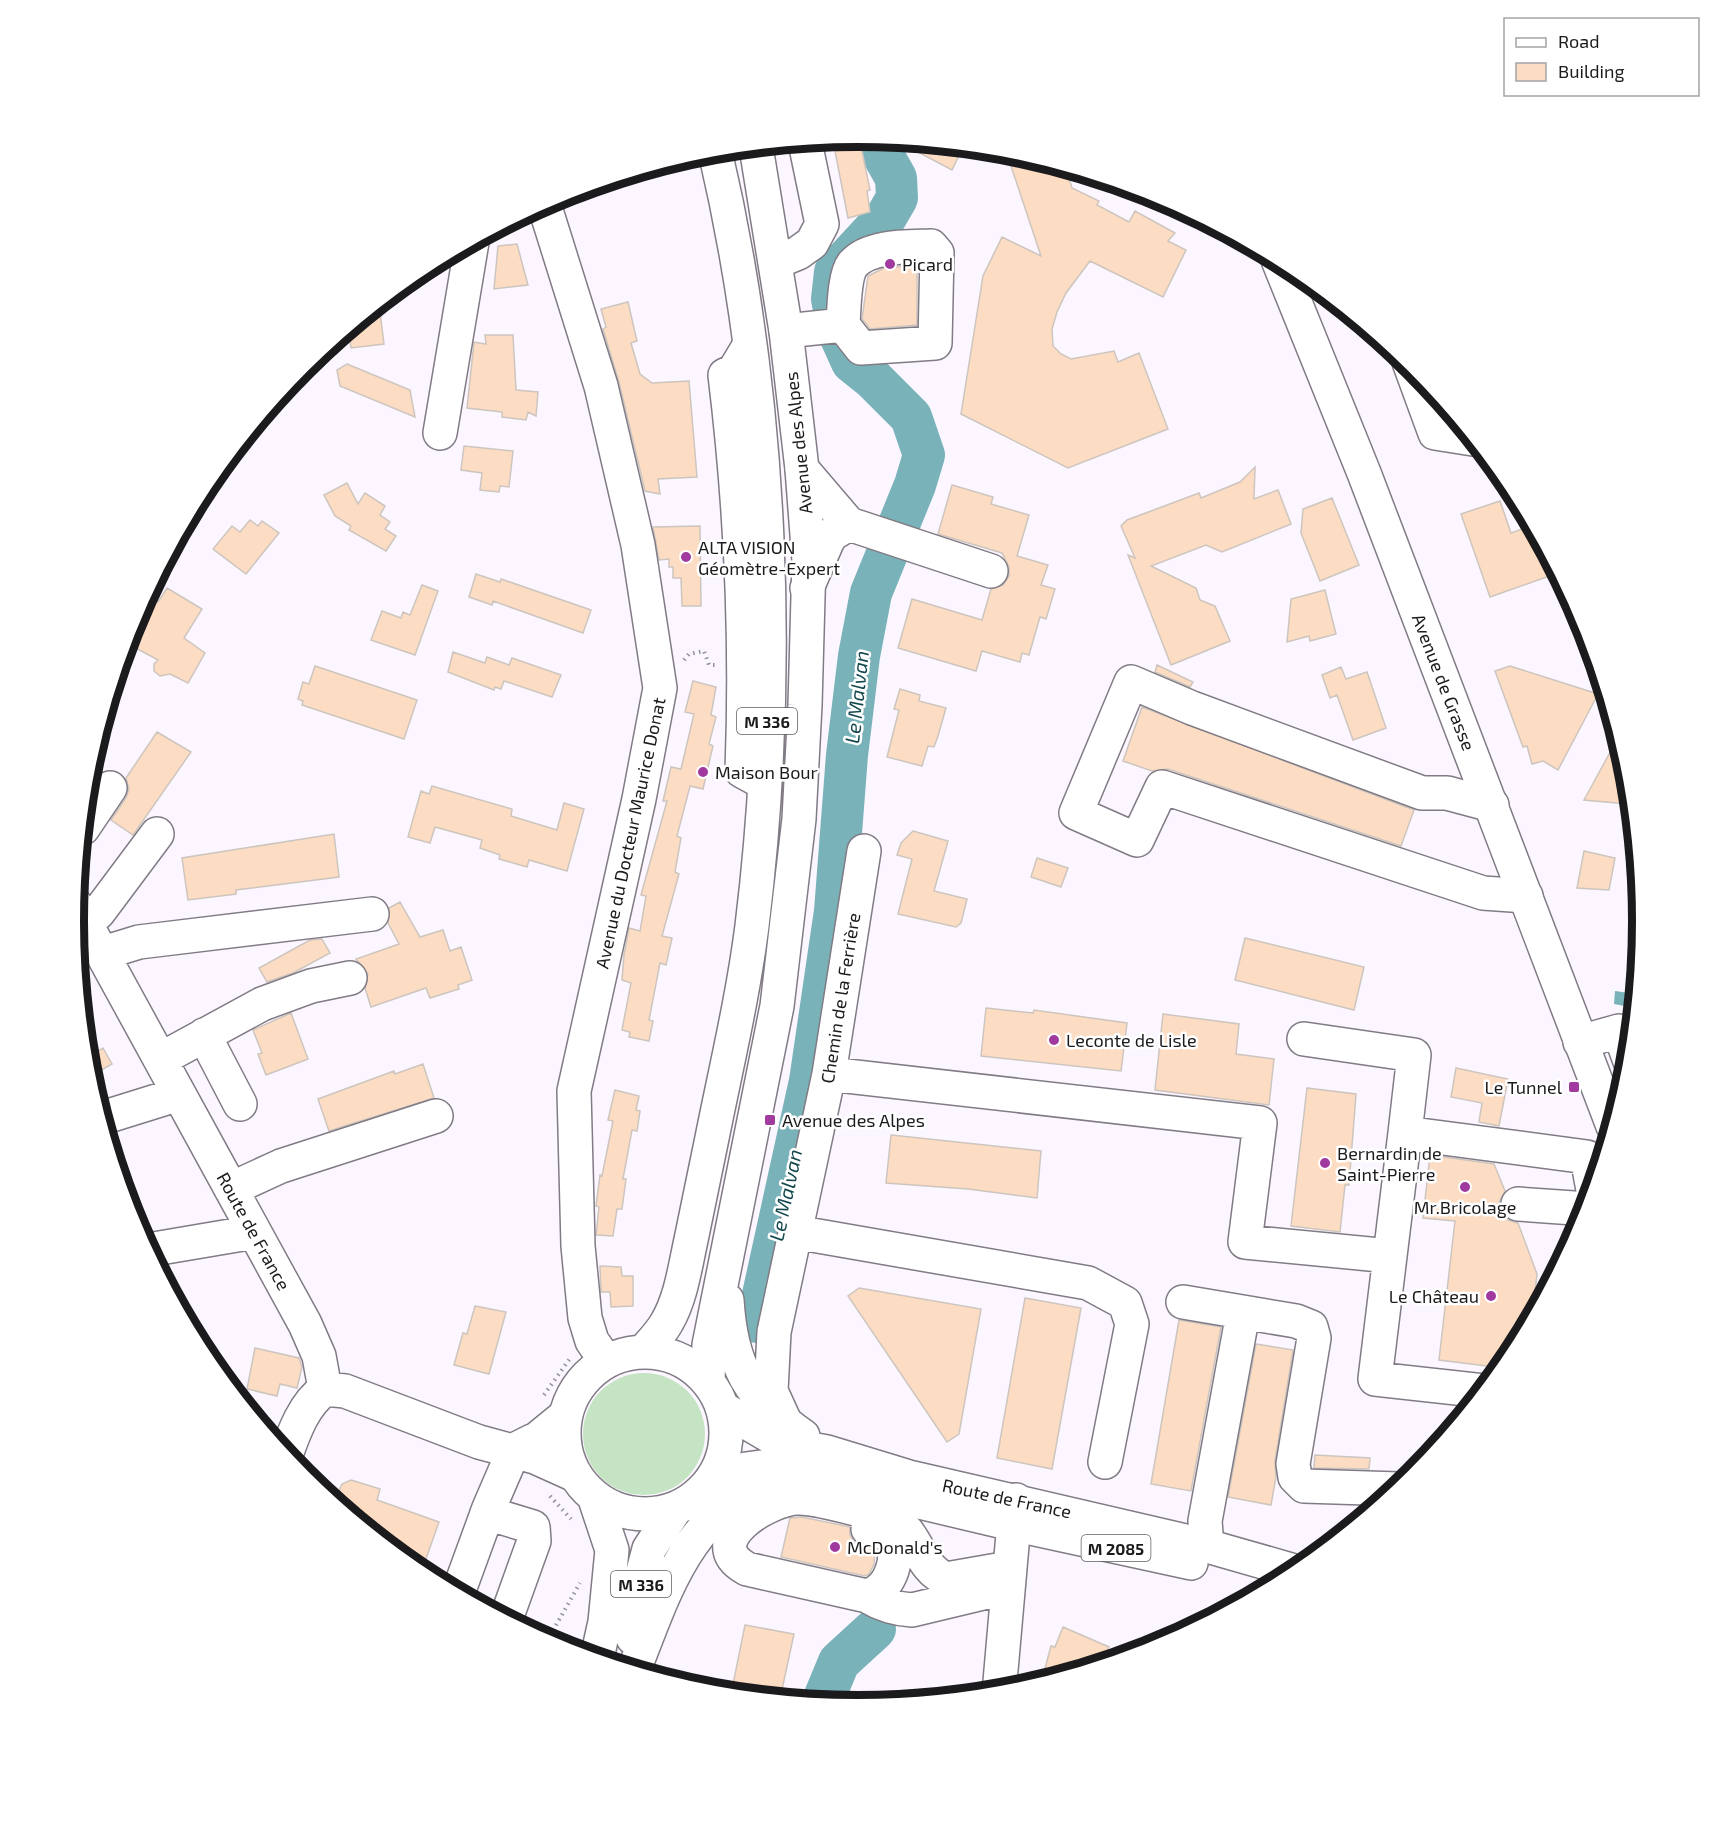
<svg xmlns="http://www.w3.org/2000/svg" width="1717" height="1843" font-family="'Exo 2',sans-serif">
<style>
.green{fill:#c5e4c3}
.water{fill:#79b2b9}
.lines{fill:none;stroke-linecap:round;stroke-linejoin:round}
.river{stroke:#79b2b9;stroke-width:42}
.building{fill:#fcddc4;stroke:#cdc5be;stroke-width:1.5}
.minor-casing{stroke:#807b84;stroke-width:36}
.major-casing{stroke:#807b84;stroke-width:36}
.path{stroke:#949197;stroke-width:4;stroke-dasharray:1.5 4.5;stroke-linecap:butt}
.minor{stroke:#fff;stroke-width:33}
.major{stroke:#fff;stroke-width:33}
.poi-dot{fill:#a03a9f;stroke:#fff;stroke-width:2}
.labels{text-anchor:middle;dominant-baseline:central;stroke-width:5;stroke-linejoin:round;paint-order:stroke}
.shield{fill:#fff;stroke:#5f5f61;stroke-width:1.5}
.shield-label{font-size:16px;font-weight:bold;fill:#1b1a1d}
.poi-label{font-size:18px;fill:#1b1a1d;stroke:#fff;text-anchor:start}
.street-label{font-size:18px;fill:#1b1a1d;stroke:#fff}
.water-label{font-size:20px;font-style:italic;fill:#14484e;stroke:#fff}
.rim{fill:none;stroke:#1b1a1d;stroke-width:8}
</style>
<rect width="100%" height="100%" fill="#fbf6ff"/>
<path class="green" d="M583 1434a61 61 0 1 1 122 0a61 61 0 1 1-122 0Z"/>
<path class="water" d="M 1615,991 L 1636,994 L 1635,1008 L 1614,1004 Z"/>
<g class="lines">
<path class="river" d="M 757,1322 L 810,1081 L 835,911 L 847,755 L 859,656 L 871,593 L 915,485 L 924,455 L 911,417 L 872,378 L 852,362 L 838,331 L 832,299 L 835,272 L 886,217 L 897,198 L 896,178 L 879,148 L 868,137
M 822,1703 L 839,1662 L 875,1629"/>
</g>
<path class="building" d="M 895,140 L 926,143 L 963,147 L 952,170 Z
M 861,146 L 870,190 L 867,191 L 870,212 L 848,218 L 835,151 Z
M 1006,151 L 1066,168 L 1072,188 L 1099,201 L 1097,205 L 1129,222 L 1135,211 L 1175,233 L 1168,241 L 1186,250 L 1163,297 L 1090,261 L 1066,293 L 1057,312 L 1052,329 L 1053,346 L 1061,354 L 1071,359 L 1114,351 L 1118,362 L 1139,353 L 1168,429 L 1068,468 L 961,414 L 983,276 L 1002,237 L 1041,256 Z
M 517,244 L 528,285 L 494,289 L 498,246 Z
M 917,265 L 917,325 L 870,329 L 862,319 L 868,276 L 884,268 Z
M 628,302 L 637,341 L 631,343 L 640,374 L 652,383 L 689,381 L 697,477 L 658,479 L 660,494 L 645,491 L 619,382 L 603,329 L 606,327 L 601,309 Z
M 379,304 L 384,344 L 351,348 L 348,329 Z
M 485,335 L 513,335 L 516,390 L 538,392 L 536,416 L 528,412 L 526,420 L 502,417 L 502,412 L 467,408 L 474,342 L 486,344 Z
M 347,364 L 410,390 L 415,417 L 340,386 L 337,370 Z
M 464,446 L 513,451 L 509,487 L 500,486 L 499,492 L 480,490 L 482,473 L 461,470 Z
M 1255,467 L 1254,499 L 1278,490 L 1291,524 L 1222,552 L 1206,545 L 1151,566 L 1196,588 L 1200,600 L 1215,606 L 1230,641 L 1171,665 L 1128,555 L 1135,558 L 1121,526 L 1127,520 L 1199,493 L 1201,498 L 1240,482 Z
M 347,483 L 358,504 L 365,493 L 385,506 L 380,515 L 390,522 L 385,529 L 396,536 L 386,551 L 349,530 L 351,526 L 335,516 L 324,495 Z
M 952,485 L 993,497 L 991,504 L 1029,515 L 1017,556 L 1048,565 L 1041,585 L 1055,589 L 1046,619 L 1040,617 L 1029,655 L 1022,653 L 1020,662 L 982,651 L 976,671 L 898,648 L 912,599 L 982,620 L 991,589 L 1003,585 L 1009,576 L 1009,567 L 1002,553 L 938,534 Z
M 1332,498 L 1359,565 L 1320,581 L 1301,533 L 1303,509 Z
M 1500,501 L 1511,533 L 1533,525 L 1558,573 L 1490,597 L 1461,514 Z
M 250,520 L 258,526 L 262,521 L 279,533 L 246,574 L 213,549 L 232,526 L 240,532 Z
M 700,526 L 701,606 L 682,606 L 681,578 L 673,578 L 673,567 L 669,567 L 669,559 L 659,560 L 653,527 Z
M 476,574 L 500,582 L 501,579 L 591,610 L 583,633 L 493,601 L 492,605 L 469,597 Z
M 422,585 L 438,591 L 415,655 L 371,640 L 382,611 L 401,618 L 403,612 L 410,615 Z
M 167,588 L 202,609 L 184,638 L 205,653 L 188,683 L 170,674 L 160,676 L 154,671 L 154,664 L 158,660 L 132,646 L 142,627 L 138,625 L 154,600 L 158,602 Z
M 1325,590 L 1336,634 L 1310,641 L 1309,636 L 1287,642 L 1291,599 Z
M 453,652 L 485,663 L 487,657 L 509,665 L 512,658 L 561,675 L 552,697 L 504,681 L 501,689 L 495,687 L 494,690 L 448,672 Z
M 1157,665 L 1193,682 L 1190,687 L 1155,672 Z
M 315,666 L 417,700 L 404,739 L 302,705 L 303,701 L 298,699 L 303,682 L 309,684 Z
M 1510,666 L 1598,694 L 1558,770 L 1543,761 L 1532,764 L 1527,746 L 1523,747 L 1495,671 Z
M 1341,667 L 1346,679 L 1367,672 L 1386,728 L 1353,740 L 1337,695 L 1330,698 L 1322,675 Z
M 693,681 L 716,687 L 711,715 L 716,717 L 709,744 L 713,746 L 703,789 L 690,786 L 677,836 L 681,838 L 675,872 L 679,874 L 662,936 L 672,938 L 666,965 L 660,963 L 649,1020 L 653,1021 L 649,1041 L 629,1037 L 630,1032 L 622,1030 L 631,983 L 622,980 L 624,955 L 629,928 L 640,931 L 646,896 L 641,895 L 667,801 L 663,801 L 671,767 L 681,769 L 694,714 L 685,712 Z
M 900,689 L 920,695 L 919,701 L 946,708 L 938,736 L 934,747 L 928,746 L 922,766 L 887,757 L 899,710 L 894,709 Z
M 1142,707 L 1414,810 L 1401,846 L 1168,769 L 1152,771 L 1123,761 Z
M 157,732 L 191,752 L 133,835 L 111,820 L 126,798 L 129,789 L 126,778 Z
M 1619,736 L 1628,769 L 1631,795 L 1627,804 L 1584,800 Z
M 432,786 L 512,809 L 511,816 L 557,830 L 564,803 L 584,809 L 567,871 L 529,860 L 527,867 L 499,859 L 500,855 L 480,848 L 482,840 L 435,827 L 430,843 L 408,837 L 421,791 L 429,794 Z
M 913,831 L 948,841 L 934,891 L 967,899 L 961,923 L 956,927 L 898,914 L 912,859 L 897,855 L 901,843 Z
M 334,834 L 339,877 L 236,890 L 236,894 L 188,900 L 182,858 Z
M 1584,851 L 1615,858 L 1609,890 L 1577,888 Z
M 1037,858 L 1068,868 L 1061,887 L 1031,877 Z
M 400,902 L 420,937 L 443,930 L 450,951 L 461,947 L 472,980 L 458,985 L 459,989 L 430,998 L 426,988 L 371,1007 L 365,988 L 368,974 L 356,959 L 399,944 L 388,923 L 389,908 Z
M 1245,938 L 1364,967 L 1354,1010 L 1235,980 Z
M 322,939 L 330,953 L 293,973 L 267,982 L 259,968 L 310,940 Z
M 986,1008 L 1033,1013 L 1034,1010 L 1127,1023 L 1121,1071 L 981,1056 Z
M 291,1013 L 308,1059 L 266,1075 L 258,1054 L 262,1053 L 253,1030 Z
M 1163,1014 L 1239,1024 L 1236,1054 L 1274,1059 L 1269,1105 L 1155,1090 Z
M 103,1048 L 112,1064 L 89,1077 L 87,1058 Z
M 423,1064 L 434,1098 L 329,1131 L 318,1099 L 394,1071 L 395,1074 Z
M 1456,1068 L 1508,1079 L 1499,1126 L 1479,1122 L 1482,1103 L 1451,1097 Z
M 1307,1088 L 1356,1094 L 1349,1185 L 1345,1185 L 1340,1232 L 1291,1226 Z
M 615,1090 L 639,1096 L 636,1110 L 640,1111 L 637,1131 L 632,1130 L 623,1179 L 626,1179 L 622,1209 L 617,1209 L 613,1236 L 596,1235 L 599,1207 L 596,1206 L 600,1175 L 602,1176 L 613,1121 L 608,1120 Z
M 891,1135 L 1041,1151 L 1037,1198 L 968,1189 L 886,1183 Z
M 1430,1155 L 1494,1164 L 1505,1191 L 1499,1202 L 1501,1212 L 1508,1220 L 1518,1223 L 1537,1274 L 1532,1318 L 1503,1368 L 1439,1360 L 1455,1221 L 1423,1218 Z
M 600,1266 L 621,1267 L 622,1276 L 633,1276 L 633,1306 L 611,1307 L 610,1292 L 601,1292 Z
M 859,1288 L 981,1309 L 959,1434 L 947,1442 L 848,1296 Z
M 1025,1298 L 1081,1308 L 1052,1469 L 997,1458 Z
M 475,1306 L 506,1312 L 489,1374 L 454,1365 L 463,1333 L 467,1334 Z
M 1179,1320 L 1221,1327 L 1191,1491 L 1151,1484 Z
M 1256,1344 L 1293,1350 L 1275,1461 L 1276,1477 L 1271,1505 L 1228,1497 Z
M 255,1348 L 299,1358 L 302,1367 L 297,1388 L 280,1384 L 277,1396 L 247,1389 Z
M 1315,1455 L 1370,1458 L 1369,1469 L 1314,1468 Z
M 351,1480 L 380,1489 L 377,1500 L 439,1522 L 421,1573 L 334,1502 L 342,1484 Z
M 802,1517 L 850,1527 L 850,1535 L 855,1543 L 875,1550 L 874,1564 L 869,1574 L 865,1576 L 781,1557 L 790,1518 Z
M 745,1625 L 794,1634 L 780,1699 L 731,1694 Z
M 1063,1627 L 1109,1647 L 1102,1664 L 1041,1683 L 1051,1646 L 1055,1647 Z"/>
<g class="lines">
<defs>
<path id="minor" d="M 544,204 L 601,386 L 638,545 L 660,688 L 639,799 L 574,1091 L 578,1246 L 585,1318 L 592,1341 L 606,1361
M 931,246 L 937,253 L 935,343 L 861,348 L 843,325 C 844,310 844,275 853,264 C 870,245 908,247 931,246 Z
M 776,262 L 798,253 L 812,243 L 822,224 L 805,142
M 786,331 L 843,325
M 749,346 L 734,371 L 725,375 C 741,506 747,639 742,771 L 764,783
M 1409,362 L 1435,433 L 1473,439
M 440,433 L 472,242
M 802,469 L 849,524 L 991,571
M 807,588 L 828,540 L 832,534 L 849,524
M 1492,805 L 1447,793 L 1422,793 L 1192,708 L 1131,682 L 1076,813 L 1137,840 L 1162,787 L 1483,893 L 1526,896
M 83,828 L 110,788
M 75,904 L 305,1324 L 319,1356 L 325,1389
M 74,926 L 83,918 L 98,913 L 157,834
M 103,953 L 139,942 L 372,914
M 204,1035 L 240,1104
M 1304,1039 L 1414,1055 L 1405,1133
M 1580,1042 L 1619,1031 L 1630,1061
M 161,1059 L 262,1004 L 311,986 L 350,978
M 829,1074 L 1260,1123 L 1245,1242 L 1390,1256
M 102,1118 L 179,1094
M 231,1189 L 281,1166 L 436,1116
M 1518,1204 L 1588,1209
M 795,1232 L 1088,1283 L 1125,1303 L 1132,1324 L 1105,1462
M 148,1250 L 254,1232
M 1183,1302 L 1296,1321 L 1311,1327 L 1314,1338 L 1293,1464 L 1295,1477 L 1304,1486 L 1399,1489
M 325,1389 L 345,1391 L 479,1442 L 535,1457 L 575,1475
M 1484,1391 L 1375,1379 L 1405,1133 L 1587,1157 L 1593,1190
M 786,1424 L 771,1391 L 774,1332 L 829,1074 L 864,851
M 514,1450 L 538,1438 L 565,1416
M 286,1455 C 294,1432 304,1404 325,1389
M 487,1513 L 533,1527 L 534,1541 L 506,1619
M 1207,1546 L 1205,1521 L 1243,1313
M 1008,1587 L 912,1610 C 895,1609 882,1605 867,1596 L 747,1569 C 697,1542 768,1498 799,1498 C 819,1498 867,1512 888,1518 C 917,1526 917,1568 946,1579 L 1009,1568
M 458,1593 L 489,1508 L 514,1450
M 867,1596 C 891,1590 903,1554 888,1534 L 868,1529
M 999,1693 L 1016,1500"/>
<path id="major" d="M 1278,260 L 1364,473 L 1613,1126
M 727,1300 C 731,1365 749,1398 803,1436
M 644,1351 C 652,1342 661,1333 667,1322 C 681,1298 685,1267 691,1240 C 698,1206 705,1172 712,1138 C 726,1068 743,997 752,926 C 783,673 773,399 715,151
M564 1433a81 81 0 1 1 162 0a81 81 0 1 1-162 0Z
M 708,1382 L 709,1345 L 777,1006 L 799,819 L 805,705 L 809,561 L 802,469 L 786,331 L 756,147
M 722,1408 L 768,1435 L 794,1446 L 827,1452 L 909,1477 L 1207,1546 L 1298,1572
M 709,1483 L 746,1469 L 768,1466 L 1012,1524 L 1191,1563
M 594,1496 L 612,1550 L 605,1622 L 597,1658
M 633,1638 L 641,1579 L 649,1549 L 676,1508
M 634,1670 C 665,1591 691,1500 785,1481"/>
</defs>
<use href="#minor" class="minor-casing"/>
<use href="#major" class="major-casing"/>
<path class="path" d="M 684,660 L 689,654 L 704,651 L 709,665 L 717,665
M 544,1395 L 571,1357
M 550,1496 L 571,1519
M 547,1641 L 580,1583"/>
<use href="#minor" class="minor"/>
<use href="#major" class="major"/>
</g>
<g class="poi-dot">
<circle cx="890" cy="264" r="6"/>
<circle cx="686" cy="557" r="6"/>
<circle cx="703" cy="772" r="6"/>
<circle cx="1054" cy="1040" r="6"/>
<rect x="1568" y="1081" width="12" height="12" rx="3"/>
<rect x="764" y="1114" width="12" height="12" rx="3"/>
<circle cx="1325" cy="1163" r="6"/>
<circle cx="1465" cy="1187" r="6"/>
<circle cx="1491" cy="1296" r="6"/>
<circle cx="835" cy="1547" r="6"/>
</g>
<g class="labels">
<g class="shield">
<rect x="737" y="708" width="60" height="26" rx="4.5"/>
<rect x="1081.5" y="1535" width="69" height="26" rx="4.5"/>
<rect x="611" y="1571" width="60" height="26" rx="4.5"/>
</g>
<g class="shield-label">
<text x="767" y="721">M 336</text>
<text x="1116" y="1548">M 2085</text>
<text x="641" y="1584">M 336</text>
</g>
<g class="poi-label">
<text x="902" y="264">Picard</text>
<text x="698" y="547">ALTA VISION<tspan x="698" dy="21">Géomètre-Expert</tspan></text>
<text x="715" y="772">Maison Bour</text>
<text x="1066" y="1040">Leconte de Lisle</text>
<text x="1562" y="1087" text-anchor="end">Le Tunnel</text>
<text x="782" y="1120">Avenue des Alpes</text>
<text x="1337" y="1153">Bernardin de<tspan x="1337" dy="21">Saint-Pierre</tspan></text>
<text x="1465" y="1207" text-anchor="middle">Mr.Bricolage</text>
<text x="1479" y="1296" text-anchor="end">Le Château</text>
<text x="847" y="1547">McDonald's</text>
</g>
<g class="street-label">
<text transform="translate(798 443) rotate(-96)">Avenue des Alpes</text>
<text transform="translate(1444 682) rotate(69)">Avenue de Grasse</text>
<text transform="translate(630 833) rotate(-78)">Avenue du Docteur Maurice Donat</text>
<text transform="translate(840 998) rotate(-81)">Chemin de la Ferrière</text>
<text transform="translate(254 1231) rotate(61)">Route de France</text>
<text transform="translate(1007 1498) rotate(12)">Route de France</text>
</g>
<g class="water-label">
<text transform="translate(856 697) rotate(-84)">Le Malvan</text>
<text transform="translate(785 1195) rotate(-78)">Le Malvan</text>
</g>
</g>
<path d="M0 0H1717V1843H0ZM84 921a774 774 0 1 1 1548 0a774 774 0 1 1-1548 0Z" fill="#fff" fill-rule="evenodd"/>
<path class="rim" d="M84 921a774 774 0 1 1 1548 0a774 774 0 1 1-1548 0Z"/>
<rect x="1504" y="18" width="195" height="78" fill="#ffffff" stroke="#a4a3a5" stroke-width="1.5"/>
<rect x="1516" y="38" width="30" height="9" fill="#ffffff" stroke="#a4a3a5" stroke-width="1.5"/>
<text x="1558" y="48" font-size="18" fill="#1b1a1d">Road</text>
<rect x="1516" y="63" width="30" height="18" fill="#fcddc4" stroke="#a4a3a5" stroke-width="1.5"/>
<text x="1558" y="78" font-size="18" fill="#1b1a1d">Building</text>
</svg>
